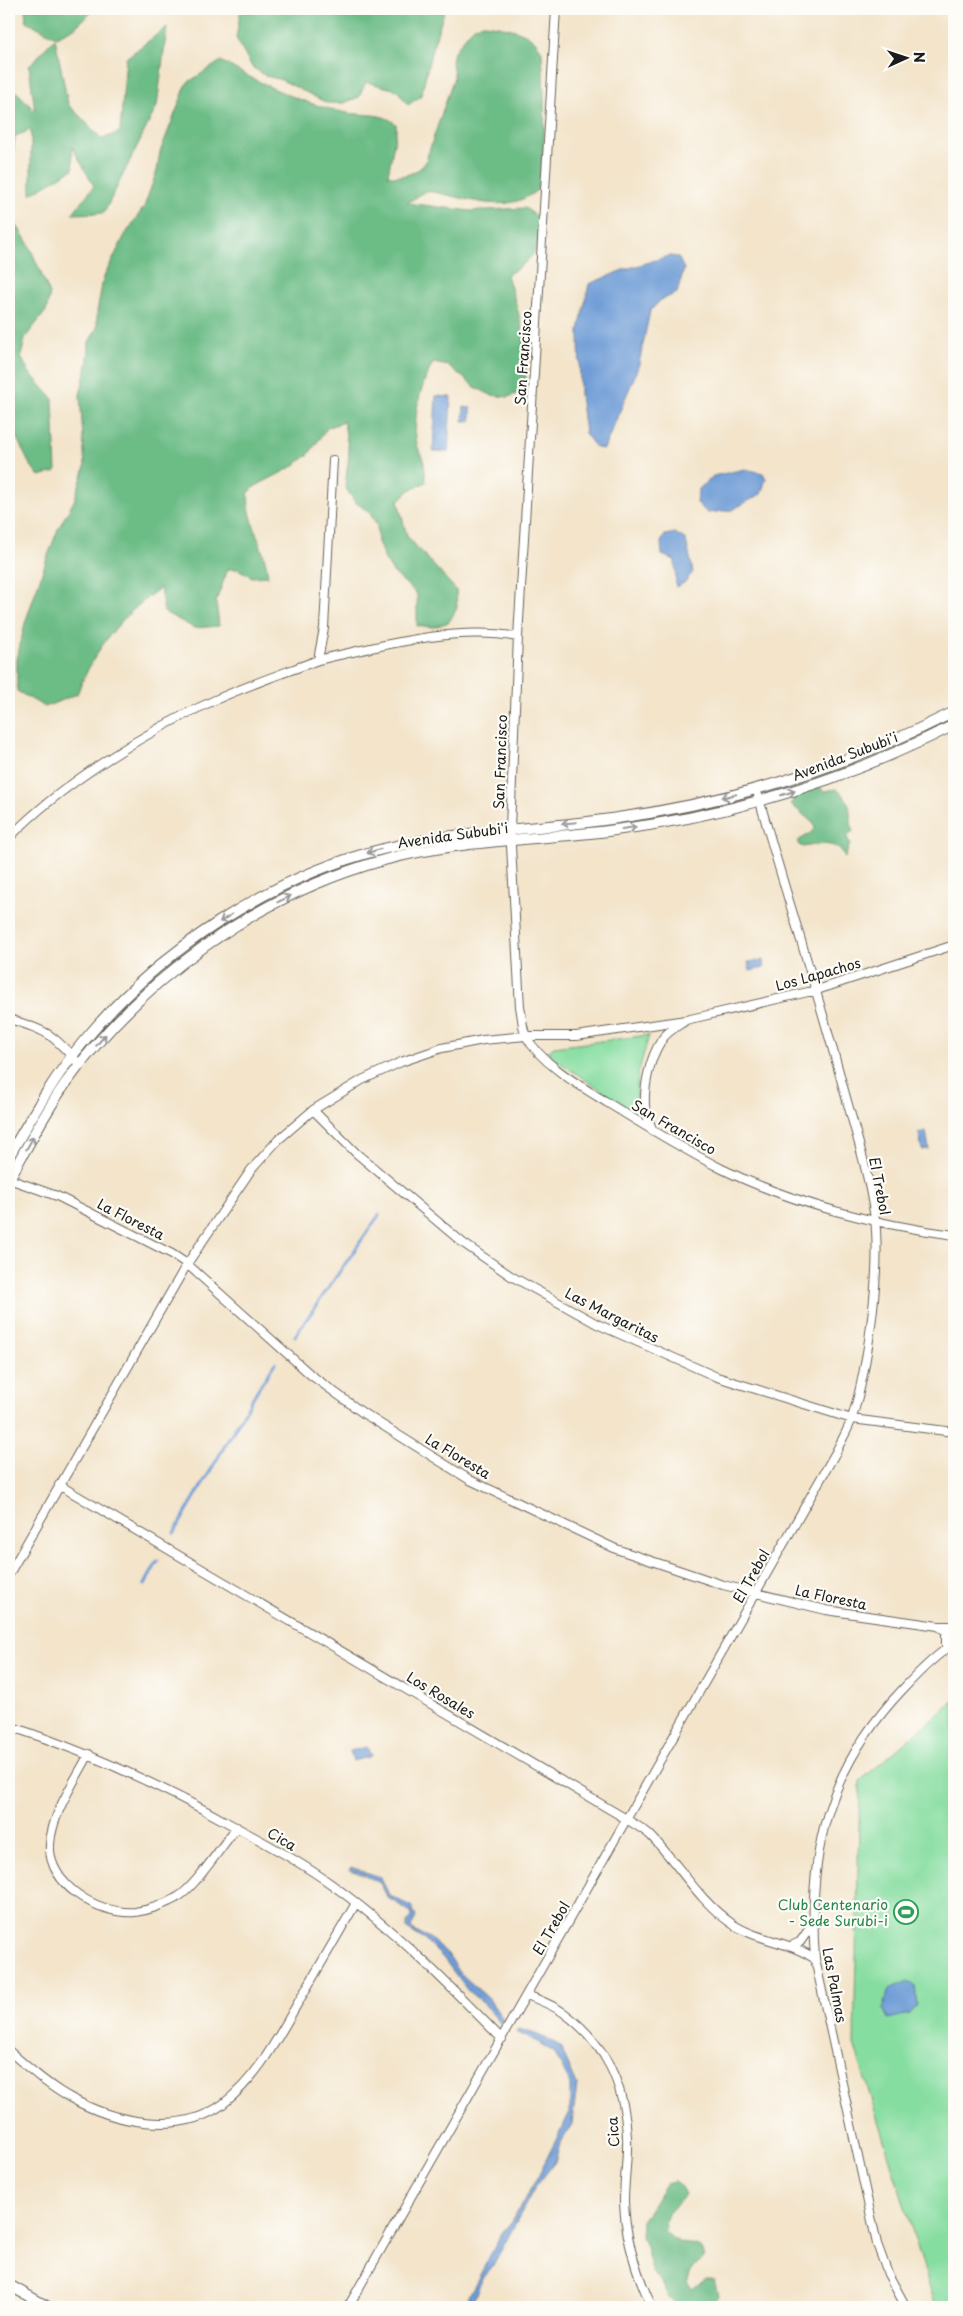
<svg xmlns="http://www.w3.org/2000/svg" width="963" height="2316" font-family="'Playpen Sans',sans-serif">
<style>
.green{fill:#86dda0;stroke:#517c5e}
.forest{fill:#6cbc86;stroke:#446c51}
.water{fill:#6f9dd7;stroke:#465c7a}
.lines{fill:none;stroke-linecap:round;stroke-linejoin:round}
.stream{stroke:#6f9dd7;stroke-width:3}
.minor-casing{stroke:#676259;stroke-width:10}
.tertiary-casing{stroke:#676259;stroke-width:12}
.minor{stroke:#fff;stroke-width:8}
.tertiary{stroke:#fff;stroke-width:10}
.oneway{stroke:#999}
.labels{text-anchor:middle;dominant-baseline:central;stroke-width:4.5;stroke-linejoin:round;paint-order:stroke}
.street-label{font-size:14px;fill:#1c1c1c;stroke:#fdfcf7}
.leisure-label{font-size:14px;fill:#27864d;stroke:#fdfcf7;text-anchor:end}
</style>
<rect width="100%" height="100%" fill="#fdfcf7"/>
<filter id="ink" filterUnits="userSpaceOnUse"><feTurbulence type="fractalNoise" baseFrequency=".02" numOctaves="2"/><feDisplacementMap in="SourceGraphic" scale="10" xChannelSelector="R" yChannelSelector="G"/><feConvolveMatrix kernelMatrix="1 2 1 2 8 2 1 2 1" color-interpolation-filters="sRGB"/></filter>
<filter id="wash" filterUnits="userSpaceOnUse"><feTurbulence type="fractalNoise" baseFrequency=".0096" numOctaves="4" result="noise"/><feDisplacementMap in="SourceGraphic" scale="20" xChannelSelector="R" yChannelSelector="G"/><feGaussianBlur stdDeviation="1.12" result="paint"/><feColorMatrix in="noise" values="0 0 0 0 0 0 0 0 0 0 0 0 0 0 0 0 0 1.4 0 .05"/><feComposite in="paint" operator="in"/></filter>
<g filter="url(#wash)">
<rect width="100%" height="100%" fill="#f3e4ca"/>
<path class="green" d="M 954,716 L 954,719 C 906,744 854,768 802,784 C 792,787 779,792 769,792 L 858,760 Z
M 741,798 L 741,801 L 689,813 L 610,827 L 524,833 L 651,818 Z
M 425,845 L 253,910 L 222,929 L 167,969 L 165,968 C 241,904 329,864 425,845 Z
M 141,989 L 142,991 L 83,1052 L 82,1051 Z
M 649,1035 L 638,1074 L 635,1110 L 632,1111 L 550,1056 L 549,1051 L 554,1047 Z
M 954,1701 L 954,2307 L 936,2307 L 854,2044 L 860,1781 Z"/>
<path class="forest" d="M 25,9 L 95,9 L 73,29 L 56,37 L 26,21 Z
M 241,9 L 445,9 L 432,49 L 421,96 L 408,105 L 397,90 L 366,82 L 359,97 L 344,103 L 327,103 L 282,80 L 266,76 L 252,67 L 236,38 Z
M 484,24 C 505,27 533,30 542,52 C 544,97 548,146 537,190 C 505,218 462,195 426,191 L 407,203 L 471,211 L 525,208 L 538,217 C 540,251 536,257 507,275 C 519,313 531,350 524,391 L 508,397 L 491,395 L 475,387 L 449,366 L 433,363 C 420,387 412,417 417,445 C 419,451 423,457 424,463 C 425,469 425,476 426,482 L 410,490 L 398,501 L 407,536 L 456,590 L 457,608 L 449,622 L 434,627 L 417,626 L 417,594 L 393,572 L 384,558 L 378,542 L 377,525 L 369,512 L 355,502 L 345,487 L 349,454 L 344,422 L 328,427 L 308,455 L 292,467 L 254,487 L 248,494 C 248,523 265,547 268,576 L 252,577 L 238,569 L 228,569 L 216,601 L 219,626 L 194,628 L 164,612 L 160,588 C 120,617 95,648 77,694 L 45,707 L 17,691 L 17,659 L 25,623 L 46,561 L 58,529 L 74,501 L 85,467 L 80,395 L 88,361 L 89,342 L 97,328 L 97,312 L 103,279 L 125,235 L 144,207 L 157,171 L 160,152 L 187,83 L 221,61 C 258,83 307,106 348,113 C 365,116 382,112 396,124 L 396,132 L 388,175 C 400,179 418,173 425,163 L 454,77 L 452,61 L 454,52 L 469,32 L 475,26 Z
M 167,27 L 157,106 L 104,213 L 72,214 L 94,186 L 72,147 L 73,169 L 31,194 L 31,130 L 15,136 L 9,188 L 9,92 L 13,88 L 35,111 L 29,66 L 55,38 L 68,104 L 102,139 L 120,132 L 126,58 Z
M 9,223 L 18,227 L 29,245 L 50,294 L 46,311 L 25,338 L 21,357 L 29,372 L 53,399 L 56,472 L 39,476 L 29,463 L 9,422 Z
M 809,786 L 818,786 L 824,791 L 837,789 C 855,806 847,809 853,831 L 847,837 L 850,844 L 845,858 C 838,840 820,844 803,847 L 799,845 L 798,841 L 809,834 L 815,828 L 813,823 L 791,804 L 795,796 Z
M 674,2182 L 681,2187 L 685,2194 C 677,2209 662,2210 665,2232 C 669,2235 674,2240 679,2242 C 692,2247 700,2239 704,2258 L 692,2268 L 687,2283 L 692,2289 L 705,2280 L 714,2280 L 718,2295 L 712,2307 L 683,2307 L 668,2298 C 663,2282 661,2283 653,2271 C 647,2260 649,2248 641,2237 L 642,2221 L 666,2184 Z"/>
<path class="water" d="M 669,256 L 678,257 L 684,269 L 677,293 L 661,300 L 650,311 L 638,368 L 604,449 L 596,448 L 585,433 L 580,395 L 579,330 L 589,284 L 623,270 Z
M 436,396 L 451,397 L 448,452 L 433,451 Z
M 464,407 L 471,408 L 471,421 L 463,421 Z
M 745,469 L 763,473 L 766,479 L 761,494 L 732,510 L 707,513 L 697,503 L 698,490 L 713,476 Z
M 675,533 L 686,540 L 693,572 L 684,583 L 676,587 L 675,560 L 662,555 L 661,542 L 665,535 Z
M 763,960 L 764,968 L 750,971 L 748,962 Z
M 926,1131 L 929,1149 L 922,1150 L 919,1133 Z
M 367,1747 L 371,1756 L 353,1761 L 350,1751 Z
M 351,1867 L 380,1877 L 390,1896 L 411,1906 L 416,1917 L 411,1927 L 415,1932 L 428,1937 L 448,1954 L 460,1973 L 489,1999 L 504,2021 L 502,2025 L 483,2003 L 468,1991 L 444,1959 L 425,1940 L 407,1929 L 407,1923 L 412,1917 L 411,1912 L 388,1898 L 380,1883 L 363,1874 L 349,1870 Z
M 906,1982 L 915,1985 L 917,2005 L 909,2014 L 888,2019 L 883,2009 L 889,1989 Z
M 518,2029 C 532,2032 547,2038 560,2046 L 577,2085 L 572,2124 L 559,2146 L 555,2162 L 534,2189 L 492,2267 L 482,2278 L 471,2307 L 463,2307 L 502,2233 L 512,2221 L 537,2178 L 570,2112 L 570,2083 L 555,2054 L 538,2042 L 516,2032 Z"/>
<g class="lines">
<path class="stream" d="M 295,1336 L 379,1215
M 174,1533 L 258,1389 L 275,1363
M 145,1584 L 158,1561"/>
</g>
</g>
<g filter="url(#ink)">
<g class="lines">
<defs>
<path id="minor" d="M 556,9 L 518,637 L 510,828 L 520,1007 C 522,1015 522,1028 526,1036 C 541,1064 582,1087 608,1103 C 645,1126 683,1149 722,1169 C 791,1203 878,1225 954,1235
M 318,660 C 380,646 455,625 518,637
M 9,838 C 60,785 148,730 215,700 C 249,685 284,673 318,660 L 324,628 L 333,460
M 9,1019 C 49,1031 52,1034 80,1065
M 313,1110 L 356,1153 L 463,1243 L 511,1276 L 597,1324 L 717,1377 L 852,1419 L 954,1432
M 653,1131 C 650,1123 645,1114 645,1105 C 644,1085 650,1058 661,1041 C 666,1032 676,1027 685,1021
M 9,1179 L 57,1196 L 172,1254 L 187,1264 L 311,1375 L 363,1413 L 470,1480 L 616,1549 L 723,1585 L 826,1610 L 938,1626 L 954,1626
M 59,1485 L 628,1820 C 635,1825 644,1829 650,1835 C 679,1864 697,1899 731,1923 C 757,1941 790,1941 815,1959
M 9,1574 L 187,1264 L 251,1170 L 278,1140 L 313,1110 L 362,1080 L 401,1062 L 442,1048 L 483,1040 L 526,1036 L 576,1036 L 686,1020 L 817,990 L 954,945
M 938,1626 L 946,1631 L 946,1649
M 9,1726 C 86,1751 158,1784 230,1824 C 264,1842 299,1861 331,1884 C 394,1929 448,1984 502,2039
M 89,1754 C 75,1781 52,1813 50,1844 C 47,1885 99,1915 135,1912 C 151,1910 165,1904 178,1897 C 195,1887 223,1844 237,1827
M 791,1946 L 800,1942 L 812,1925
M 527,1995 C 539,2000 553,2005 564,2013 C 606,2044 625,2085 627,2137 C 628,2158 624,2180 624,2201 C 625,2238 637,2275 652,2307
M 9,2051 C 28,2067 47,2085 69,2097 C 113,2122 179,2137 223,2104 C 258,2077 277,2039 299,2001 C 318,1969 337,1936 356,1903
M 348,2307 L 836,1452 C 841,1441 848,1430 852,1418 C 868,1367 881,1272 875,1219 C 869,1173 854,1127 842,1083 C 816,986 785,891 758,795
M 906,2307 L 888,2274 L 877,2244 L 815,1959 C 807,1852 828,1768 903,1689 C 917,1674 936,1654 954,1644"/>
<path id="tertiary" d="M 9,1156 C 32,1116 54,1077 84,1041 C 158,952 269,877 383,849 C 460,830 534,830 611,819 C 730,803 847,766 954,712
M 9,1179 C 27,1147 44,1114 65,1084 C 142,978 257,895 384,860 C 457,840 534,840 608,831 C 729,816 846,780 954,725
M 9,2285 L 48,2307"/>
</defs>
<use href="#minor" class="minor-casing"/>
<use href="#tertiary" class="tertiary-casing"/>
<use href="#minor" class="minor"/>
<use href="#tertiary" class="tertiary"/>
</g>
<defs><path id="oneway-shaft" d="M-6 0H5M1.5-3L5.5 0L1.5 3" fill="none" stroke-width="1.6" stroke-linecap="round" stroke-linejoin="round" transform="scale(1.25)"/></defs>
<g class="oneway">
<use href="#oneway-shaft" transform="translate(788 793) rotate(-17)"/>
<use href="#oneway-shaft" transform="translate(729 796) rotate(166)"/>
<use href="#oneway-shaft" transform="translate(569 823) rotate(175)"/>
<use href="#oneway-shaft" transform="translate(629 828) rotate(-8)"/>
<use href="#oneway-shaft" transform="translate(374 851) rotate(163)"/>
<use href="#oneway-shaft" transform="translate(284 899) rotate(-26)"/>
<use href="#oneway-shaft" transform="translate(226 918) rotate(148)"/>
<use href="#oneway-shaft" transform="translate(101 1040) rotate(-50)"/>
<use href="#oneway-shaft" transform="translate(30 1143) rotate(-60)"/>
</g>
</g>
<defs>
<symbol id="stadium-ring" viewBox="-11 -11 22 22"><circle r="9.5" fill="#fdfcf7" stroke="#2e9e5b" stroke-width="1.5"/><path d="M0-5a6.5 5 0 1 0 0 10a6.5 5 0 1 0 0-10ZM-3.5-1.8h7v3.6h-7Z" fill="#2e9e5b"/></symbol>
</defs>
<g fill-rule="evenodd">
<use href="#stadium-ring" x="892" y="1898" width="28" height="28"/>
</g>
<g class="labels">
<g class="street-label">
<text transform="translate(523 358) rotate(-86)">San Francisco</text>
<text transform="translate(845 756) rotate(-21)">Avenida Sububi'i</text>
<text transform="translate(500 762) rotate(-88)">San Francisco</text>
<text transform="translate(453 835) rotate(-8)">Avenida Sububi'i</text>
<text transform="translate(818 974) rotate(-16)">Los Lapachos</text>
<text transform="translate(674 1127) rotate(30)">San Francisco</text>
<text transform="translate(880 1186) rotate(79)">El Trebol</text>
<text transform="translate(131 1219) rotate(27)">La Floresta</text>
<text transform="translate(612 1315) rotate(27)">Las Margaritas</text>
<text transform="translate(458 1456) rotate(31)">La Floresta</text>
<text transform="translate(751 1576) rotate(-61)">El Trebol</text>
<text transform="translate(831 1597) rotate(12)">La Floresta</text>
<text transform="translate(441 1695) rotate(31)">Los Rosales</text>
<text transform="translate(282 1839) rotate(30)">Cica</text>
<text transform="translate(551 1928) rotate(-60)">El Trebol</text>
<text transform="translate(835 1985) rotate(79)">Las Palmas</text>
<text transform="translate(613 2132) rotate(-94)">Cica</text>
</g>
<g class="leisure-label">
<text x="888" y="1904">Club Centenario<tspan x="888" dy="16">- Sede Surubi-i</tspan></text>
</g>
</g>
<rect width="963" height="2316" fill="none" stroke="#fdfcf7" stroke-width="30"/>
<g transform="translate(906 58) rotate(87)" stroke="#fdfcf7" stroke-width="4" paint-order="stroke">
<path d="M0-4L9 19L0 12L-9 19Z" fill="#1c1c1c"/>
<text y="-8" font-size="14" font-weight="bold" text-anchor="middle" fill="#1c1c1c">N</text>
</g>
</svg>
